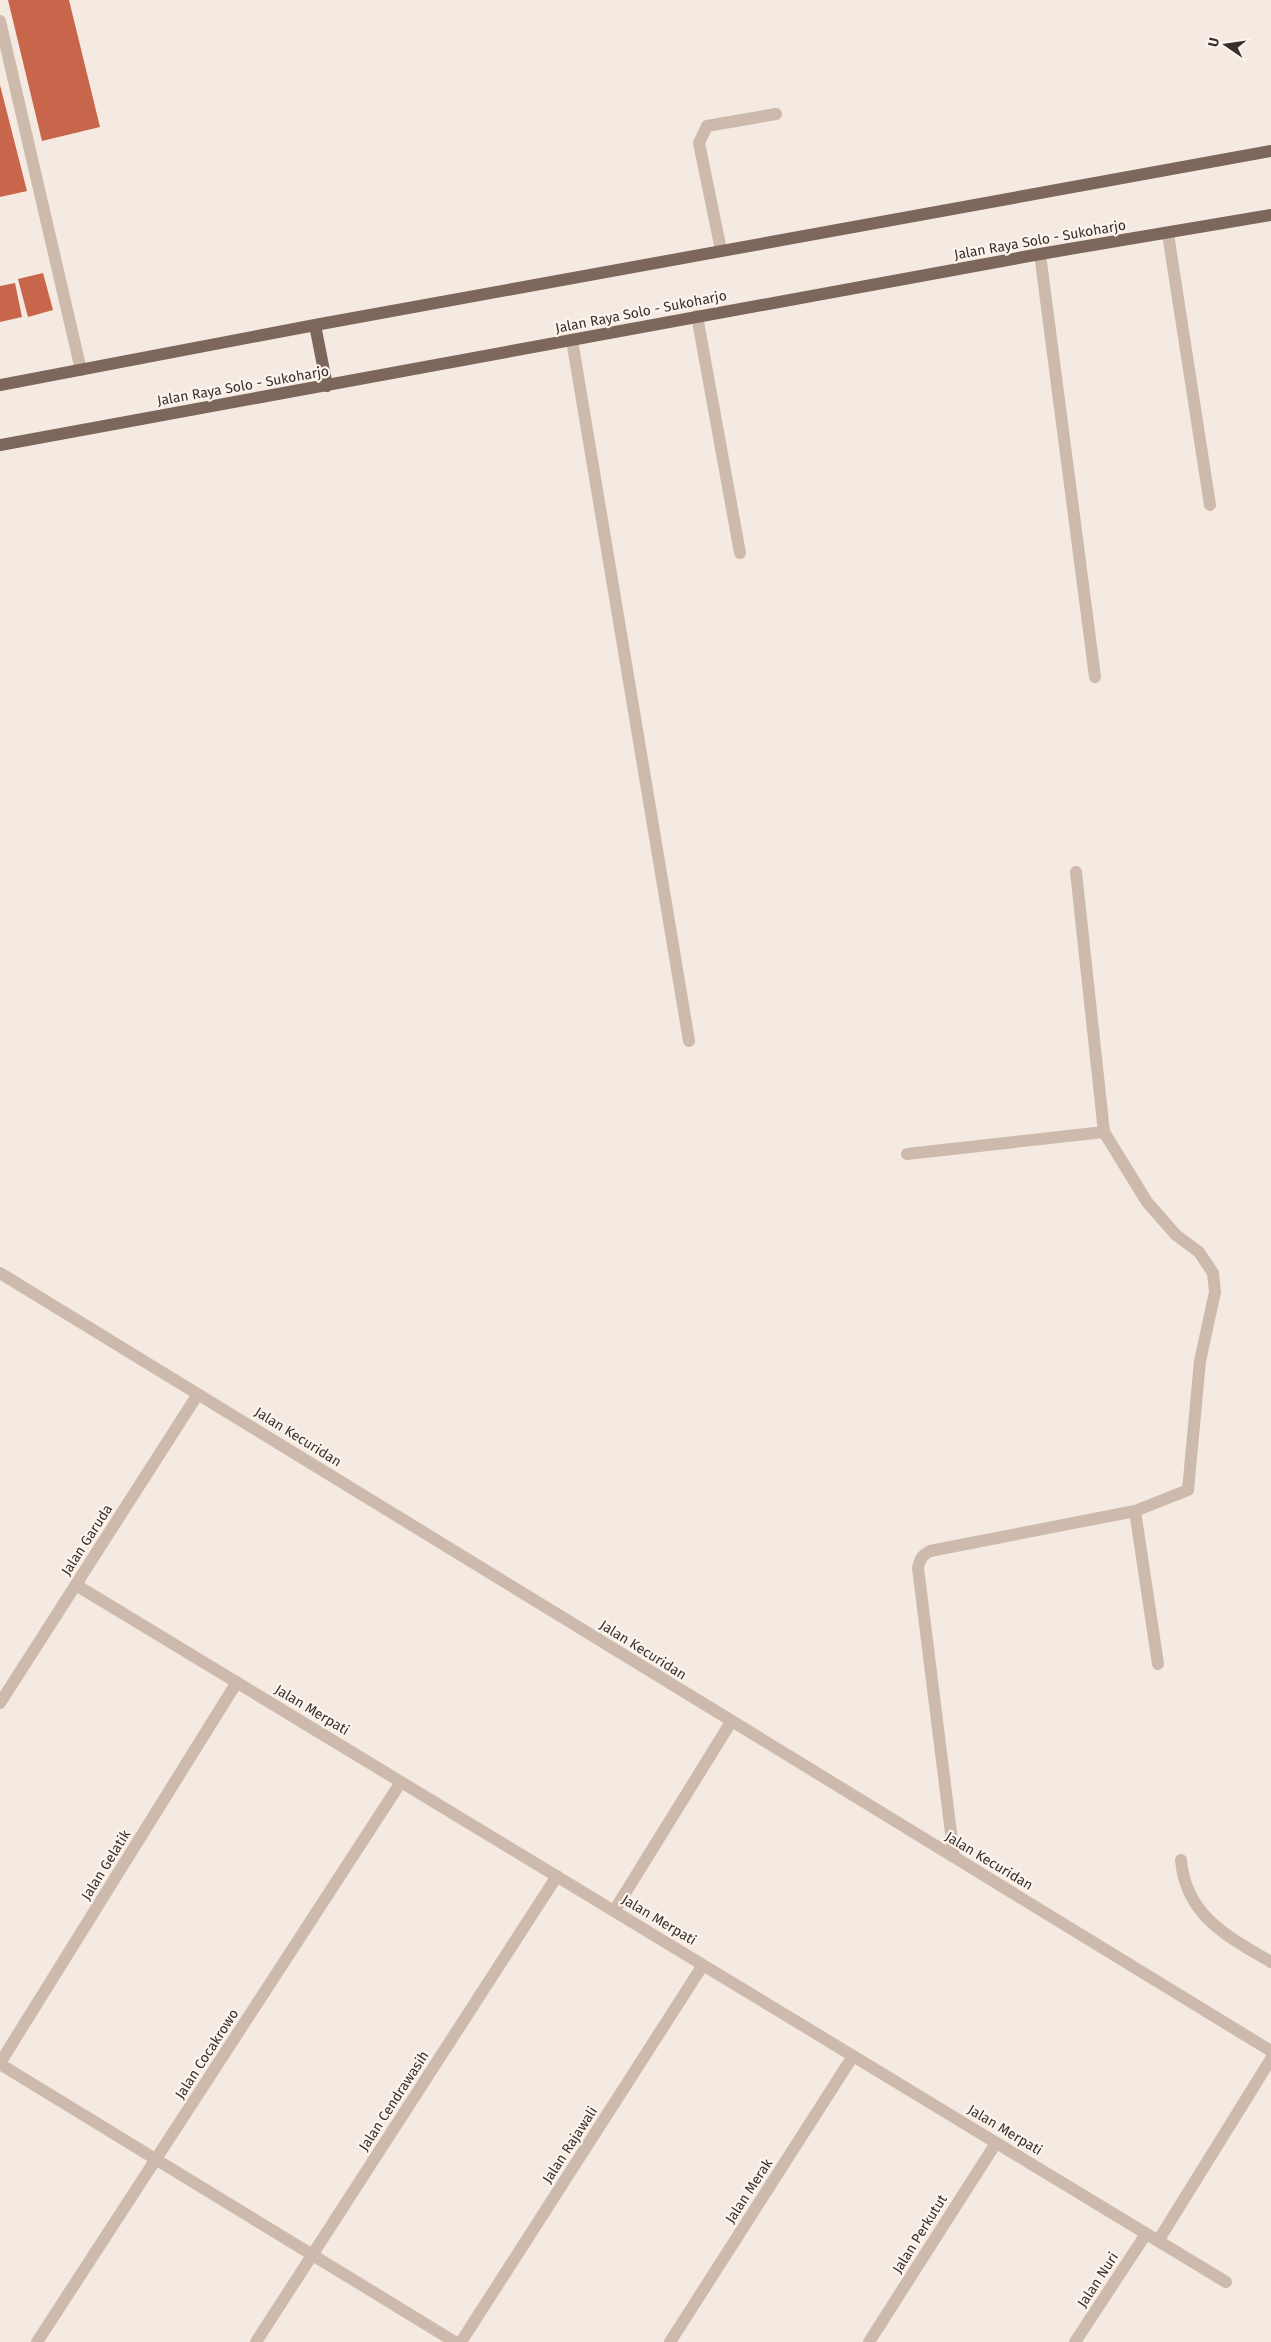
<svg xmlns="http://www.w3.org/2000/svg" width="1271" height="2342" font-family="'Fira Sans',sans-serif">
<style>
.building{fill:#c7664b}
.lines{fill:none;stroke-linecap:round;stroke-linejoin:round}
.service{stroke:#cdbaac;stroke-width:12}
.minor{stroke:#cdbaac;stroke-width:12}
.primary{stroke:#7d665c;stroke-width:12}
.labels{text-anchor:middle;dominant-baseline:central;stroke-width:4.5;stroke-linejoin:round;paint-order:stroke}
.street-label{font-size:14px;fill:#3b2f2b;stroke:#fbf5ee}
</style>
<rect width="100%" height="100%" fill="#f4eae1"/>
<path class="building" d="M 8,0 L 69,0 L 100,127 L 42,141 Z
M 0,85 L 27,191 L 0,197 Z
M 43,273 L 53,310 L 28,317 L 18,279 Z
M 15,283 L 22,317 L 0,322 L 0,286 Z"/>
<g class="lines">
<path class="service" d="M 0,21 L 81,370
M 1168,234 L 1210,505
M 721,250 L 699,143 L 707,126 L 776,114
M 1040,254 L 1095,677
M 697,316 L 740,553
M 572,340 L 689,1041
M 907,1154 L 1104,1132
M 1135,1511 L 1158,1664
M 954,1857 L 918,1568 C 920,1559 922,1555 930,1551 L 1135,1511 L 1188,1490 L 1200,1361 L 1215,1292 L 1213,1273 L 1199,1252 L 1176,1235 L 1147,1202 L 1104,1132 L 1076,872"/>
<path class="minor" d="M 0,1273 L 1271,2051
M 76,1585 L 1226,2282
M 0,1703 L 198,1394
M 1181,1860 C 1186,1916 1227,1936 1271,1962
M 614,1911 L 731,1722
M 0,2063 L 237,1682
M 0,2064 L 455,2342
M 1158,2241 L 1271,2059
M 37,2342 L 401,1782
M 256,2342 L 557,1876
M 461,2342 L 703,1965
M 670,2342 L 853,2056
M 869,2342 L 996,2143
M 1075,2342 L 1146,2234"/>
<path class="primary" d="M 315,325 L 327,386
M 0,385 L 315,325 L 1271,151
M 0,445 L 1040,254 L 1271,215"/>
</g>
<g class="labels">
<g class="street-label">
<text transform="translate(1040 240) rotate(-10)">Jalan Raya Solo - Sukoharjo</text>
<text transform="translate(641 312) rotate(-11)">Jalan Raya Solo - Sukoharjo</text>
<text transform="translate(243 386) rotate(-10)">Jalan Raya Solo - Sukoharjo</text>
<text transform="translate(298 1437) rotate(32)">Jalan Kecuridan</text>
<text transform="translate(87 1540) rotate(-57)">Jalan Garuda</text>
<text transform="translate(643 1650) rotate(32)">Jalan Kecuridan</text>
<text transform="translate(312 1710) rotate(31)">Jalan Merpati</text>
<text transform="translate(989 1861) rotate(31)">Jalan Kecuridan</text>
<text transform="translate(106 1865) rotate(-58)">Jalan Gelatik</text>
<text transform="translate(659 1920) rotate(31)">Jalan Merpati</text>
<text transform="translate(207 2054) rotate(-57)">Jalan Cocakrowo</text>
<text transform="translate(394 2101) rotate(-57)">Jalan Cendrawasih</text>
<text transform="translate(1005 2130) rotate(31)">Jalan Merpati</text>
<text transform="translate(570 2145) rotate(-57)">Jalan Rajawali</text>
<text transform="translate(749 2191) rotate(-57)">Jalan Merak</text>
<text transform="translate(920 2234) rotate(-58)">Jalan Perkutut</text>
<text transform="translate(1098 2280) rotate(-57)">Jalan Nuri</text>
</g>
</g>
<g transform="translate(1226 45) rotate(283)" stroke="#fbf5ee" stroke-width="4" paint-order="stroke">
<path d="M0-4L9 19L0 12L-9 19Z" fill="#3b2f2b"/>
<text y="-8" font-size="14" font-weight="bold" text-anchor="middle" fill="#3b2f2b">U</text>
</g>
</svg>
